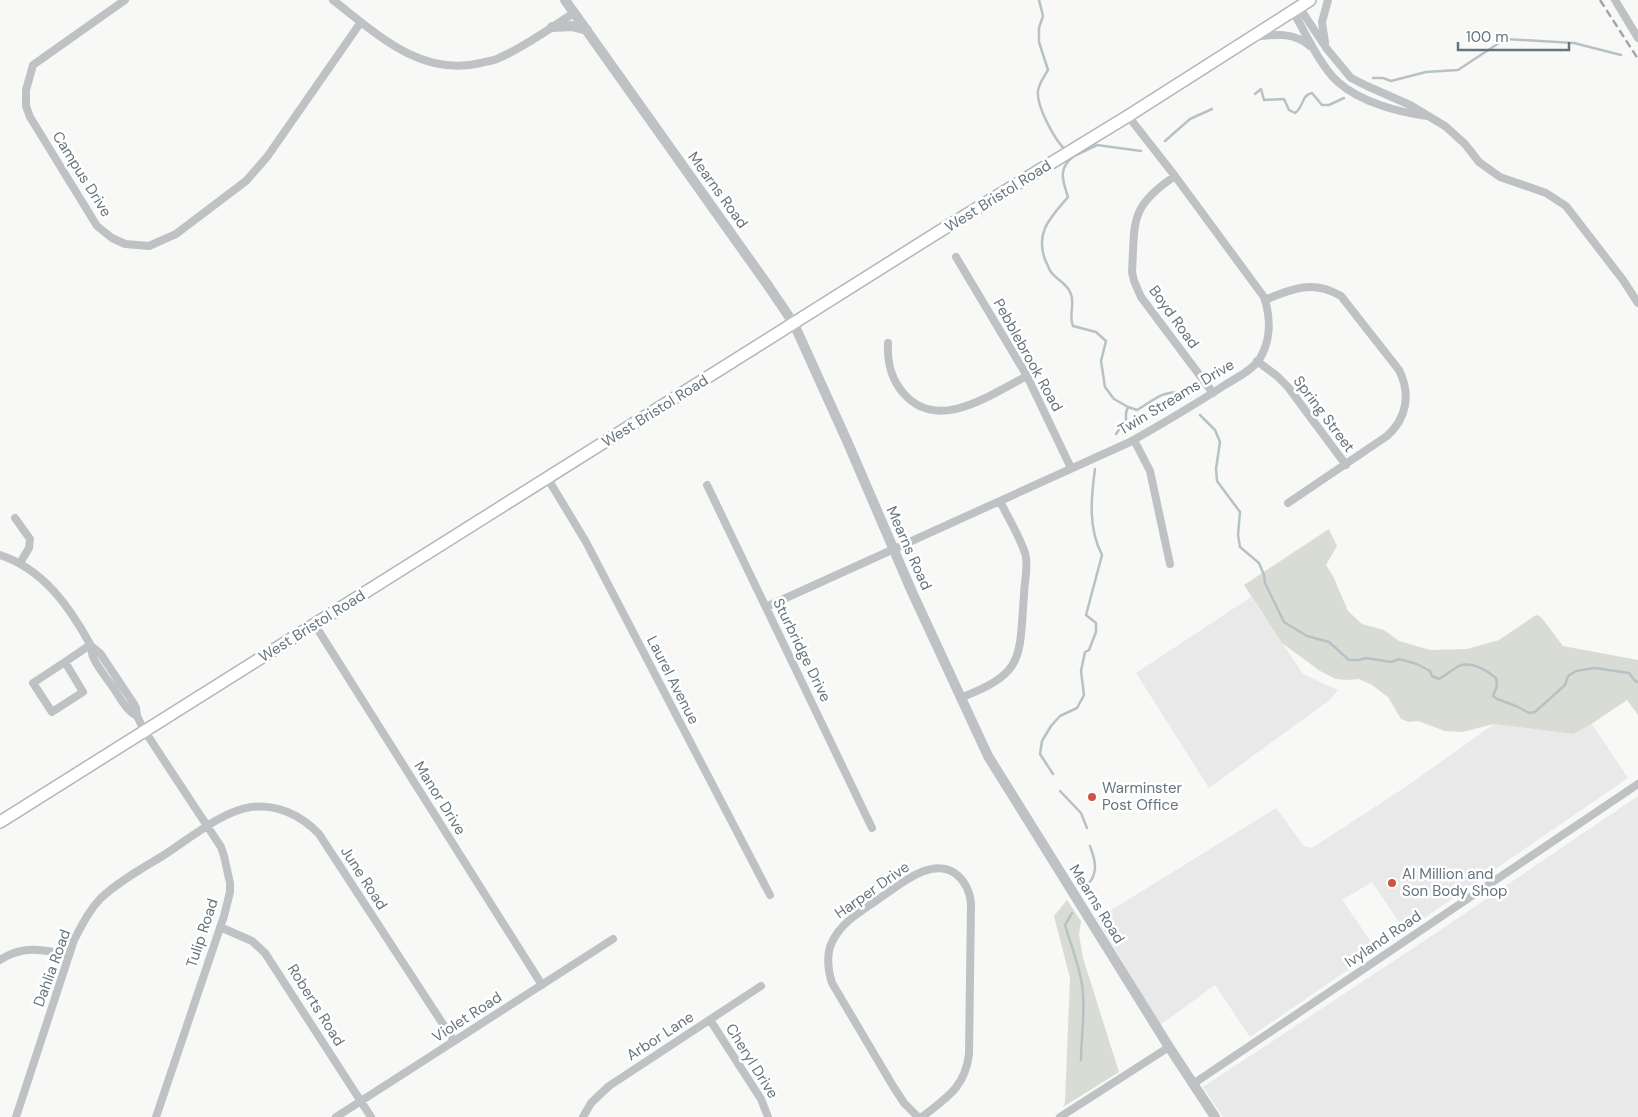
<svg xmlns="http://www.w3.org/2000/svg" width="1638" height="1117" font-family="'DM Sans',sans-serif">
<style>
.built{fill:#e9e9e9}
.green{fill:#d8dcd5}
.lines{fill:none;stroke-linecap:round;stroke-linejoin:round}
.stream{stroke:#b7c2c5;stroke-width:2.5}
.secondary-casing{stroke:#b0b6ba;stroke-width:14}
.minor{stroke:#bec2c5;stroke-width:8}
.tertiary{stroke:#bec2c5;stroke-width:10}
.secondary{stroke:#fff;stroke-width:11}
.rail{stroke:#a0a7ab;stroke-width:2.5;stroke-dasharray:8 4;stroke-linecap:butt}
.poi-dot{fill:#ce5440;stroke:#fff;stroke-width:2}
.labels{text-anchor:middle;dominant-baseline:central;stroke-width:5;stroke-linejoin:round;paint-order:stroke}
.street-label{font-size:15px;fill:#66757d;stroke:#fff}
.poi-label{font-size:15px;fill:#66757d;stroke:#fff;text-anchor:start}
</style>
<rect width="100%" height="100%" fill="#f8f8f6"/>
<path class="built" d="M 1251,597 L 1303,674 L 1338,690 L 1331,699 L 1209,788 L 1136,673 Z
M 1494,724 L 1573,734 L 1592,724 L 1628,778 L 1405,931 L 1372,882 L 1342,900 L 1377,950 L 1250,1037 L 1215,985 L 1160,1025 L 1097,919 L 1276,808 L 1304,846 L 1312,848 L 1410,784 Z
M 1638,796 L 1638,1117 L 1223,1117 L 1203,1087 L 1436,933 Z"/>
<path class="green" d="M 1329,529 L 1337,546 L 1326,565 L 1333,576 L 1348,611 L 1362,624 L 1384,630 L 1399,641 L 1430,650 L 1467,649 L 1499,640 L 1536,615 L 1541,617 L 1563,646 L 1638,660 L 1638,715 L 1627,700 L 1590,725 L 1573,734 L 1494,724 L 1462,732 L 1445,731 L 1418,721 L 1409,722 L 1401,719 L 1388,697 L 1372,685 L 1359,679 L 1347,680 L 1336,679 L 1320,671 L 1282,643 L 1244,585 Z
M 1067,900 L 1081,921 L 1079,935 L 1083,958 L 1119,1072 L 1063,1107 L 1065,1102 L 1070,978 L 1054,916 Z"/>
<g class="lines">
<path class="stream" d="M 1039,0 L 1043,16 L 1039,28 L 1039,42 L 1048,70 C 1044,77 1039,83 1038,91 C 1036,105 1055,142 1067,151
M 1373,78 L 1383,78 L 1391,81 L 1426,72 L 1458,70 L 1505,39 L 1574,43 L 1621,55
M 1255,94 L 1261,89 L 1264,100 L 1284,99 L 1289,110 L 1295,113 C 1304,107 1301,95 1312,93 L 1322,105 L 1329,105 L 1344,98
M 1165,141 L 1190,119 L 1212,109
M 1073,155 L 1074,156 L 1097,145 L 1141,151
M 1074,156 C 1058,168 1062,179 1068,197 C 1050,218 1034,233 1046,262 C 1048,265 1049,270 1051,272 C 1057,280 1066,283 1070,292 C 1076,302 1068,315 1073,326 L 1096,332 L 1106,341 L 1101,361 L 1105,387 L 1114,399 L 1128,407 L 1137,410 C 1154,400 1161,391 1182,392 L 1186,398
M 1200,415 L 1215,430 L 1220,442 L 1216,469 L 1217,481 L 1240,512 L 1238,535 L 1240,547 L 1259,563 L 1264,575 L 1265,583 L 1284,622 L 1307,636 L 1329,642 L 1349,660 L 1359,660 L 1366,658 L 1391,662 L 1399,659 L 1417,664 L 1430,671 L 1432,676 L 1439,679 C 1446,675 1453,669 1459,666 C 1472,661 1486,670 1496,678 L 1497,686 L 1493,696 L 1497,699 L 1516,706 L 1529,713 L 1535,712 L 1565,685 L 1568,676 L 1576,671 L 1595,668 L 1629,673 L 1635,681 L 1638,682
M 1116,434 L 1126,419 L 1126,413 L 1128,407
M 1053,774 L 1040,754 L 1042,741 L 1051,726 L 1060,716 L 1077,708 L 1084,695 L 1081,671 L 1085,652 L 1089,650 L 1096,632 L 1096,623 L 1086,615 L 1102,555 C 1088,528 1091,498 1095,469
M 1060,791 L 1081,813 L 1087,828
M 1085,887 C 1099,875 1096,862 1090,846
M 1072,913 L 1065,925 C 1071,945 1079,965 1082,985 C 1086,1010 1081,1035 1081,1060"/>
<defs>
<path id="secondary" d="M 0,822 L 940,231 L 1128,116 L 1310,0"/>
</defs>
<use href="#secondary" class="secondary-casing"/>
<path class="minor" d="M 125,0 L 33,65 L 26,90 L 26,106 L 30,117 L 97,226 L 112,238 L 125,244 L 149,246 L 176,234 L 246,181 L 267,157 L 361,22
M 333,0 C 377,34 420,77 481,63 C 487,61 494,61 499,58 C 526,46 550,28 574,13
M 1615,0 L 1638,38
M 1299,7 L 1327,49 L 1351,78 L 1367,86 L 1410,105 L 1445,126 L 1465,144 L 1479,162 L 1500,177 L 1546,193 L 1566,206 L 1623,280 L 1638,303
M 1293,11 C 1304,31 1321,67 1338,82 C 1360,102 1398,112 1427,116
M 1254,37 C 1274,34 1294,32 1310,46
M 1325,42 L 1322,22 L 1328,0
M 1175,176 C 1129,207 1135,221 1132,272 L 1134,281 L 1141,297 L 1213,393
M 956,257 L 1027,376 L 1071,468
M 1265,300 C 1293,288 1313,280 1341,296 L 1399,370 C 1411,394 1407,418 1387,436 L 1288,503
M 888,343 C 887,363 891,379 904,394 C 939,433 991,394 1027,376
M 1257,361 L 1277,376 L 1288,387 L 1346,465
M 1134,440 L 1150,471 L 1170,564
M 548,479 L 586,542 L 770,895
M 707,485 L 872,828
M 15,518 L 30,539 L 29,548 L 20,563
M 0,555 C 43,569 69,606 90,644 C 92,649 91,654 94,659 C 99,669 106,678 113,687 C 120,698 126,710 137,716
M 766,607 L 1130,442 C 1162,424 1194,405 1225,385 C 1236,378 1251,371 1259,360 C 1271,341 1271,318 1264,297 L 1175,176 L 1128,116
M 315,625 L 542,985
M 90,645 L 100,653 L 134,704 L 136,708 L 137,716 L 144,730 L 221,847 L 224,856 L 230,883 L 230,892 L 224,916 L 156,1117
M 65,662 L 83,692 L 52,712 L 33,683 Z
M 65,662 L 90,645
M 960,698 C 1025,673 1019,659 1024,595 C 1024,584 1029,563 1025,553 C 1019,535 1008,518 1000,501
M 220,927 L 252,941 L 265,953 L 371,1117
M 0,960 C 22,945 45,949 69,956
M 710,1020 L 761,1099 L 768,1117
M 1193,1084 L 1638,784
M 16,1117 L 74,940 C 82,925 89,910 101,898 C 119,881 143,868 164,855 C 189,839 222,811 251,807 C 277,804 301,815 319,834 L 454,1041
M 336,1117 L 613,939
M 583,1117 L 591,1103 L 609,1086 L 761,986
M 918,1117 L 904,1103 L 893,1086 L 832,983 C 828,970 826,955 832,942 C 842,921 862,911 880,898 C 900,885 931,856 956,874 C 966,882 970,891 971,904 L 969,1054 C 965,1088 946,1098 922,1117
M 1060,1117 L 1169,1047"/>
<path class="tertiary" d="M 565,0 L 769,287 L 794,324 L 847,441 L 912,592 L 988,756 L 1169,1047 L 1215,1117
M 552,27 L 572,26 L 587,30"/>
<use href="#secondary" class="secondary"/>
<path class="rail" d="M 1600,0 L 1638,59"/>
</g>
<g class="poi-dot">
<circle cx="1092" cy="797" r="5"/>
<circle cx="1392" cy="883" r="5"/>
</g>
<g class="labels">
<g class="street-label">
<text transform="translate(82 174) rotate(58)">Campus Drive</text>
<text transform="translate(718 190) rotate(54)">Mearns Road</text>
<text transform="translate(998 196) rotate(-32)">West Bristol Road</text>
<text transform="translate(1174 317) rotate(54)">Boyd Road</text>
<text transform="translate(1028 355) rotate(61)">Pebblebrook Road</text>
<text transform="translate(1176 397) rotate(-31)">Twin Streams Drive</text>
<text transform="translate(655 411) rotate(-32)">West Bristol Road</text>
<text transform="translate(1324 414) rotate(53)">Spring Street</text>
<text transform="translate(909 548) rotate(66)">Mearns Road</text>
<text transform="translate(312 626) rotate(-32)">West Bristol Road</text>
<text transform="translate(802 650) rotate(64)">Sturbridge Drive</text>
<text transform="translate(673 680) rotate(63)">Laurel Avenue</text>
<text transform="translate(440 798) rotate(58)">Manor Drive</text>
<text transform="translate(364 878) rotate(57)">June Road</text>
<text transform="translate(872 890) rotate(-35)">Harper Drive</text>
<text transform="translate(1097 904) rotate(58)">Mearns Road</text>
<text transform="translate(202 933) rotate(-72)">Tulip Road</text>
<text transform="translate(1383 939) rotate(-34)">Ivyland Road</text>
<text transform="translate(52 968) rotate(-70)">Dahlia Road</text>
<text transform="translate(316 1005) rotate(58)">Roberts Road</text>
<text transform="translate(467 1017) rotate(-33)">Violet Road</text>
<text transform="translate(660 1036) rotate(-33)">Arbor Lane</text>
<text transform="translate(752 1061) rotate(58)">Cheryl Drive</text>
</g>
<g class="poi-label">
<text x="1102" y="788">Warminster<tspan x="1102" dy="17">Post Office</tspan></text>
<text x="1402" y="874">Al Million and<tspan x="1402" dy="17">Son Body Shop</tspan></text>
</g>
</g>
<path d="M1458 42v8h111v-8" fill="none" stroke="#66757d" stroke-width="2.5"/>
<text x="1466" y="42" font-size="15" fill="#66757d" stroke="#ffffff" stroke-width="4" paint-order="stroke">100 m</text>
</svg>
